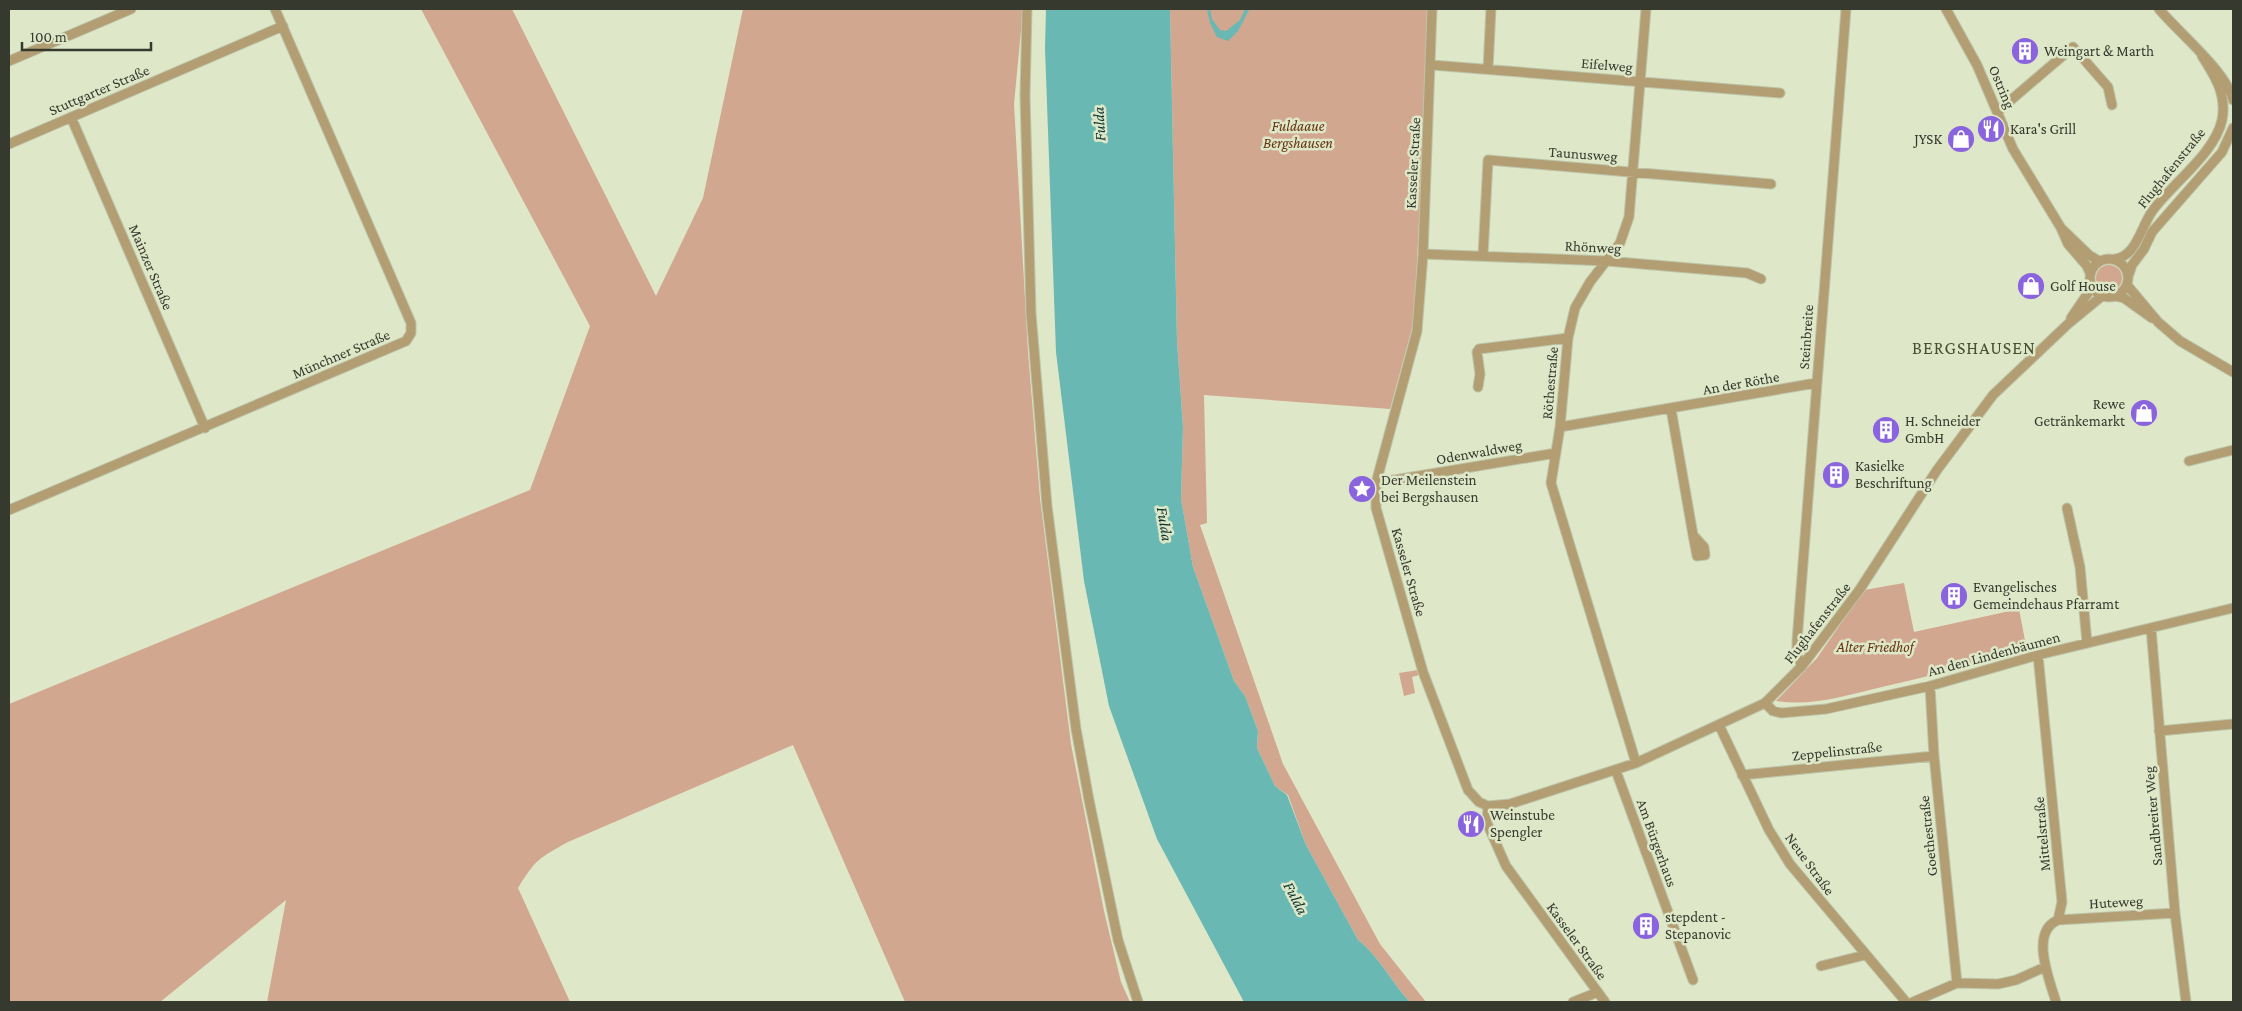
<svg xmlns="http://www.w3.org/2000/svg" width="2242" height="1011" font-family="'Crimson Pro',serif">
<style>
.green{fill:#d1a790}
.water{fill:#69b8b3}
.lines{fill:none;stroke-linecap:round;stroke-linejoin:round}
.minor-casing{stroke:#bcc4a8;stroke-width:11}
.minor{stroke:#b39e74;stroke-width:9}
.labels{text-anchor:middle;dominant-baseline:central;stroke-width:5;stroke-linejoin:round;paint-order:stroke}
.poi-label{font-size:15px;fill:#36392d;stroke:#dee7c7;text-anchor:start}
.street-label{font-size:15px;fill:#36392d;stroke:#dee7c7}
.park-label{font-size:15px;font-style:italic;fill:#65310f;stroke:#dee7c7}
.water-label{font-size:16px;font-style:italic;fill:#0c3432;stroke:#dee7c7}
.quarter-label{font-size:18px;letter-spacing:1px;fill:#484f33;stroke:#dee7c7}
</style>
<rect width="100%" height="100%" fill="#dee7c7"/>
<path class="green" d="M 421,9 L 512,9 L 656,296 L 703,198 L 743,9 L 1023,9 L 1014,104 L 1028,352 L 1040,498 L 1071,744 L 1104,911 L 1121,982 L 1130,1002 L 905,1002 L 793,745 L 568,842 C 539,858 535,860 518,888 L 570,1002 L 267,1002 L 286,900 L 160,1002 L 9,1002 L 9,704 L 530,490 L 590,326 Z
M 1170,9 L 1430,9 L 1414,321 L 1390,409 L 1204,395 L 1207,523 L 1200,525 L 1283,764 L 1380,944 L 1426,1002 L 1410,1002 C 1391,982 1379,956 1358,940 L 1306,845 L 1288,795 L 1275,786 L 1257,748 L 1258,731 L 1245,696 L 1234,681 L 1193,567 L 1181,499 L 1183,427 L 1177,341 Z
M2096 278a13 13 0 1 1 26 0a13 13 0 1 1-26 0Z
M 1904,583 L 1914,632 L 2019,609 L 2027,651 C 1978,664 1930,676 1882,687 C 1847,695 1812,707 1776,701 L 1817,658 L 1864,590 Z
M 1418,670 L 1419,675 L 1412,677 L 1415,693 L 1404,696 L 1399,673 Z"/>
<path class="water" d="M 1046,9 L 1170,9 L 1177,341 L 1183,427 L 1181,499 L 1193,567 L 1234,681 L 1245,696 L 1258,731 L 1257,748 L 1275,786 L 1287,795 L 1306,845 L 1358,940 C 1379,956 1391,982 1410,1002 L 1244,1002 L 1157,839 L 1109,706 L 1084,581 L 1056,352 L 1045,48 Z
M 1207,9 L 1210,9 L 1212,19 L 1220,30 L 1226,31 L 1240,20 L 1245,9 L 1249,10 L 1238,31 L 1228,41 L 1217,37 L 1210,23 Z"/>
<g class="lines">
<defs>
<path id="minor" d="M 1027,9 L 1025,96 L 1031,313 L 1047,506 L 1076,729 L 1089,800 L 1118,940 L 1138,1002
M 1432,9 L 1423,254 L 1417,331 L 1376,483 L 1376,508 L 1423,672 L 1468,790 L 1479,802 L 1488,806 L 1510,804 L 1636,763 L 1765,703 L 1802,666 L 1860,589 L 1937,470 L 1993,395 L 2068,324 L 2102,296
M 1946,9 L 1977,65 L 2013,149 L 2061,228 L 2068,244 L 2087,266 L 2090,273
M 2159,9 C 2179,33 2227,72 2233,100
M 9,61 L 131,9
M 1432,65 L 1780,93
M 1488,69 L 1491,9
M 1997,112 L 2073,47 L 2108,87 L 2112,105
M 71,117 L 205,428
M 9,144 L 283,26
M 2062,229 L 2089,255 L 2099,261
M 1423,254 L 1607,261 L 1747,273 L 1761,279
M 1483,256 L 1488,160 L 1771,184
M2090 278a19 19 0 1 1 38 0a19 19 0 1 1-38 0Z
M 2115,259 C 2137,256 2141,226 2153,210 C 2173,183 2215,153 2222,120 C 2227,95 2215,76 2202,56
M 2128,277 L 2132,265 L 2144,249 L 2152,232 L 2222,152 L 2233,128
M 2127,285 L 2158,322 L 2180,341 L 2233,372
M 2115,296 L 2124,298 L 2152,318
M 2071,318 L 2092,287
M 1478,387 L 1480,374 L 1477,352 L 1479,349 L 1568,338
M 1671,409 L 1693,535 L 1704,547 L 1705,555 L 1697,556 L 1693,535
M 1560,427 L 1816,383
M 2189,461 L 2233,450
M 1376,483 L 1556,453
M 2067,508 L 2080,567 L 2087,643
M 9,510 L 406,341 L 411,333 L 411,323 L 275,9
M 2151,628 L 2175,913 L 2186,1002
M 2038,655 L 2062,902 L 2058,920 C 2029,932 2050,981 2056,1002
M 1802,666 L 1797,655 L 1797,641 L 1846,9
M 1930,686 L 1934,756 L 1957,983
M 1765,703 L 1773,711 L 1781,713 L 1826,709 L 1930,686 L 2038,655 L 2233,608
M 1719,725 L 1769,830 L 1790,864 L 1906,1002
M 2159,731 L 2233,724
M 1636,763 L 1551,483 L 1560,427 L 1568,338 L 1575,308 L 1590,282 L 1620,243 L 1629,217 L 1646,9
M 1616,771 L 1693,980
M 1742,775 L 1934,756
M 1488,806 L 1487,823 L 1506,866 L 1605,1002
M 2058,920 L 2175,913
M 1821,966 L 1865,955
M 1573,1002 L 1598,992
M 1913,1002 L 1957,983 L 1998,984 L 2016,980 L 2045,967"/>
</defs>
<use href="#minor" class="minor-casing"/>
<use href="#minor" class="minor"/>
</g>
<defs>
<symbol id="building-disc" viewBox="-11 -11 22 22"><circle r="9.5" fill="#8a63de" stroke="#dee7c7"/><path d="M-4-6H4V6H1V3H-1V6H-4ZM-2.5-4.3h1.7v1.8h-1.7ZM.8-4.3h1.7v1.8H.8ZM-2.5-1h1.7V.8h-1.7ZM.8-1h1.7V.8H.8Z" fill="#fff"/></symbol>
<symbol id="restaurant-disc" viewBox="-11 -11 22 22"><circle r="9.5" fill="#8a63de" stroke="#dee7c7"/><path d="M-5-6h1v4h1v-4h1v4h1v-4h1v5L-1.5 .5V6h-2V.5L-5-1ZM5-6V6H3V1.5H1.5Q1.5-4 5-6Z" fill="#fff"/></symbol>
<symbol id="shop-disc" viewBox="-11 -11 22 22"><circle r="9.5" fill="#8a63de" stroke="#dee7c7"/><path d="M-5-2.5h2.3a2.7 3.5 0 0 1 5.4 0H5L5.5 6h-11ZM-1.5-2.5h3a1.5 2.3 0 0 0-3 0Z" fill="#fff"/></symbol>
<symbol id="sight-disc" viewBox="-11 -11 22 22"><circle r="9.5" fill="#8a63de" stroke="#dee7c7"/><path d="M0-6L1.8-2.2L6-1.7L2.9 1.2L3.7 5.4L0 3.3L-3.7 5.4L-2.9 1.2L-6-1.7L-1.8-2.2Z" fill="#fff"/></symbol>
</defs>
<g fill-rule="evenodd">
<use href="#building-disc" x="2009" y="35" width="32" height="32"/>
<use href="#restaurant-disc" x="1975" y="113" width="32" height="32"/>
<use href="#shop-disc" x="1945" y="123" width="32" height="32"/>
<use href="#shop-disc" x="2015" y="270" width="32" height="32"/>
<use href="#shop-disc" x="2128" y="397" width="32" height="32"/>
<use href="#building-disc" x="1870" y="414" width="32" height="32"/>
<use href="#building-disc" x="1820" y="459" width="32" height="32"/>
<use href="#sight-disc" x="1346" y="473" width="32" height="32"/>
<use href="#building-disc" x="1938" y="580" width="32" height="32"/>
<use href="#restaurant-disc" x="1455" y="808" width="32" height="32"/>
<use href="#building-disc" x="1630" y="910" width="32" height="32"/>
</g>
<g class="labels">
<g class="poi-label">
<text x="2044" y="51">Weingart &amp; Marth</text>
<text x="2010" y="129">Kara's Grill</text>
<text x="1942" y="139" text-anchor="end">JYSK</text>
<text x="2050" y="286">Golf House</text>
<text x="2125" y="404" text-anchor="end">Rewe<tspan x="2125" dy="17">Getränkemarkt</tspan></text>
<text x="1905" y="421">H. Schneider<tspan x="1905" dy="17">GmbH</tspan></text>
<text x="1855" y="466">Kasielke<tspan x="1855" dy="17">Beschriftung</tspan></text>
<text x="1381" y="480">Der Meilenstein<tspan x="1381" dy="17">bei Bergshausen</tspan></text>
<text x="1973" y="587">Evangelisches<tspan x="1973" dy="17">Gemeindehaus Pfarramt</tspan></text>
<text x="1490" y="815">Weinstube<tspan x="1490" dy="17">Spengler</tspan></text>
<text x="1665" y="917">stepdent -<tspan x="1665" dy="17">Stepanovic</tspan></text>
</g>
<g class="street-label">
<text transform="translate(1607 65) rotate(5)">Eifelweg</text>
<text transform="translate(2002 87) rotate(67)">Ostring</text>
<text transform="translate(99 90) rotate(-23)">Stuttgarter Straße</text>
<text transform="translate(1583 154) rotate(4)">Taunusweg</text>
<text transform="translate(1413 163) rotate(-87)">Kasseler Straße</text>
<text transform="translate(2171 168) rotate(-51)">Flughafenstraße</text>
<text transform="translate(1593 247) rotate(3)">Rhönweg</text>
<text transform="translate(151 267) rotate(67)">Mainzer Straße</text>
<text transform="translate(1806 337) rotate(-86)">Steinbreite</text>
<text transform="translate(341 354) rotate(-23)">Münchner Straße</text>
<text transform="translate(1550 383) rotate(-85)">Röthestraße</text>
<text transform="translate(1741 383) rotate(-10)">An der Röthe</text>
<text transform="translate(1479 452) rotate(-10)">Odenwaldweg</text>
<text transform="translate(1409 572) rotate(74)">Kasseler Straße</text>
<text transform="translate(1817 623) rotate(-52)">Flughafenstraße</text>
<text transform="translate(1994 654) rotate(-15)">An den Lindenbäumen</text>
<text transform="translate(1837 751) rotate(-6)">Zeppelinstraße</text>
<text transform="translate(2153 816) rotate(-95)">Sandbreiter Weg</text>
<text transform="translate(2042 834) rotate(-95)">Mittelstraße</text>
<text transform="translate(1928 836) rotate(-96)">Goethestraße</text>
<text transform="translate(1657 843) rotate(70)">Am Bürgerhaus</text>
<text transform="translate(1810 864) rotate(54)">Neue Straße</text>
<text transform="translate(2116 902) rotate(-3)">Huteweg</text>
<text transform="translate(1577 941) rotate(54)">Kasseler Straße</text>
</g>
<g class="park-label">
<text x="1298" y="126">Fuldaaue<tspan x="1298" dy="17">Bergshausen</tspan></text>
<text x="1875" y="647">Alter Friedhof</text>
</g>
<g class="water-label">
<text transform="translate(1099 124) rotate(-93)">Fulda</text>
<text transform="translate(1165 524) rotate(81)">Fulda</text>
<text transform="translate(1296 898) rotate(62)">Fulda</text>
</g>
<g class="quarter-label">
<text x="1974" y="348">BERGSHAUSEN</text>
</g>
</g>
<rect width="2242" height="1011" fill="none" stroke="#36392d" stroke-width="20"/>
<path d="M22 42v8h129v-8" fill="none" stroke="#36392d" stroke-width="2.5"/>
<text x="30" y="42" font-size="15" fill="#36392d" stroke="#dee7c7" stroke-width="4" paint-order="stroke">100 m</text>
</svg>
